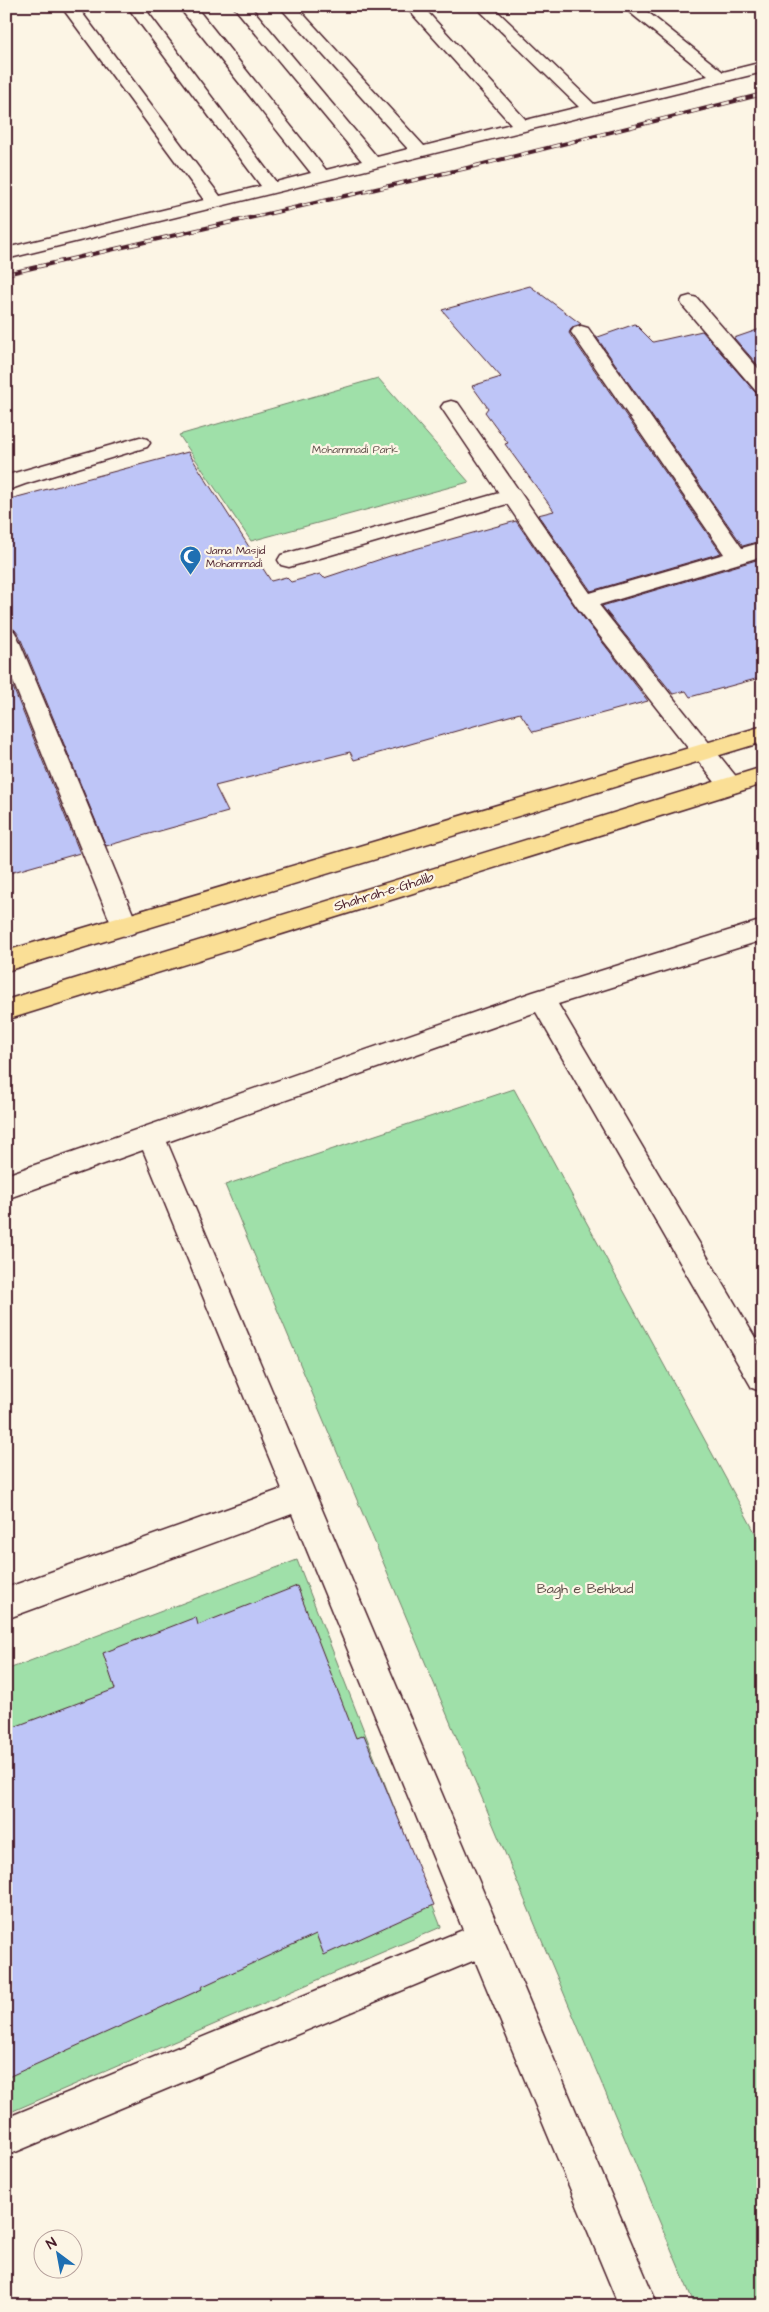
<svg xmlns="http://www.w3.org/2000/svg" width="769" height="2312" font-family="'Architects Daughter',sans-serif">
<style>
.green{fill:#9fe0a9;stroke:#74806a}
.building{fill:#bec5f7;stroke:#4a1f2b}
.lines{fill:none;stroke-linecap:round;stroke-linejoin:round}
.minor-casing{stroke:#4a1f2b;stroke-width:3}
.major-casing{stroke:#4a1f2b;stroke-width:3}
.minor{fill:#fcf5e5;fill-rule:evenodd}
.major{fill:#fadf96;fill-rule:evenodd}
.rail-casing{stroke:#4a1f2b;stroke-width:4}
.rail{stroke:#fcf5e5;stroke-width:2.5;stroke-dasharray:8;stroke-linecap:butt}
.labels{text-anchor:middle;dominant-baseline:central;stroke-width:4.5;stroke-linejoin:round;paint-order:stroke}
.far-park-label{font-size:11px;fill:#5f4f4a;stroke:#fcf5e5}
.far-poi-label{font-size:11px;fill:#4a1f2b;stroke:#fcf5e5;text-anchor:start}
.street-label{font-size:14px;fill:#4a1f2b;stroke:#fcf5e5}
.park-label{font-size:14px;fill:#5f4f4a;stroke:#fcf5e5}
</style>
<rect width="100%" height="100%" fill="#fcf5e5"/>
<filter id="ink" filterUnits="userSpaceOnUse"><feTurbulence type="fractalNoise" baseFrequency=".02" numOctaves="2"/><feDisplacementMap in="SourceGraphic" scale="10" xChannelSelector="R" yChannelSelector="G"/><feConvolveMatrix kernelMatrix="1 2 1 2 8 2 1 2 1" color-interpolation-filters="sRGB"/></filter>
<g filter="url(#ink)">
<path class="green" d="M 378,378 L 469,482 L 251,541 L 179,435 Z
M 514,1089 L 763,1547 L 763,2306 L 695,2306 L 225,1185 Z
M 297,1560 L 441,1927 L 6,2114 L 6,1670 Z"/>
<path class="building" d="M 530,286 L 581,324 L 572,327 L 569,333 L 721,553 L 591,591 L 538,515 L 554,511 L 505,444 L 508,443 L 485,412 L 488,408 L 472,386 L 501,377 L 442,310 Z
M 635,324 L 653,342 L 702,331 L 755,392 L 763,395 L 763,540 L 743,546 L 595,335 L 598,337 Z
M 763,328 L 763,371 L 734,338 Z
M 188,452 L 271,581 L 286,577 L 291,582 L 320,574 L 324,578 L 390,556 L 516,521 L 576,608 L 648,701 L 533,732 L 520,713 L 354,760 L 350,752 L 215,786 L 228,812 L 106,846 L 19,635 L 14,629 L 6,627 L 6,500 Z
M 763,558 L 763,677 L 690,697 L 686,691 L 673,694 L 602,606 Z
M 6,670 L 80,853 L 6,874 Z
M 297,1586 L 356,1738 L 364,1735 L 434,1905 L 324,1955 L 316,1934 L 201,1987 L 202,1989 L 6,2078 L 6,1730 L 115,1689 L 103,1653 L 196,1617 L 198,1625 Z"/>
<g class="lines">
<defs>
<path id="minor" d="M 61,6 L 77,6 L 220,196 L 261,186 L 127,6 L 143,6 L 276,182 L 311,173 L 178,6 L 195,6 L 326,170 L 362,161 L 233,6 L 250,6 L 377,157 L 408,149 L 279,6 L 296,6 L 424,146 L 511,124 L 405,6 L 422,6 L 526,120 L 579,107 L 475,6 L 492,6 L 594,104 L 708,76 L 622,6 L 640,6 L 723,72 L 763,62 L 763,72 L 6,259 L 6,248 L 204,200 Z
M 690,296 L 697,298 L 763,374 L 763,393 L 756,391 L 683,306 L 681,302 L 683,298 Z
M 581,326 L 588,328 L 742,548 L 763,542 L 763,556 L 599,605 L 738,779 L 742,785 L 738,791 L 730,794 L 722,791 L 577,607 L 507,504 L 289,567 L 281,565 L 278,560 L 281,555 L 499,493 L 441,407 L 444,403 L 451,401 L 458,403 L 590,593 L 724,554 L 571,332 L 574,328 Z
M 140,437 L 147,439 L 150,443 L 147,447 L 25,484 L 6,491 L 6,477 L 11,474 Z
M 6,629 L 14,631 L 17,636 L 138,926 L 134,933 L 125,936 L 116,933 L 112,926 L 6,664 Z
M 763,920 L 763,940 L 558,1004 L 763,1351 L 763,1392 L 752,1388 L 536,1012 L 167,1142 L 658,2306 L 619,2306 L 475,1960 L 6,2156 L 6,2118 L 463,1930 L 292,1514 L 6,1619 L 6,1588 L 282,1489 L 143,1150 L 6,1199 L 6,1175 L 533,992 Z"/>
<path id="major" d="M 763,726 L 763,742 L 6,971 L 6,951 Z
M 763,767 L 763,784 L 6,1020 L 6,1000 Z"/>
</defs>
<use href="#minor" class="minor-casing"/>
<use href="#major" class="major-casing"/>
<use href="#minor" class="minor"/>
<use href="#major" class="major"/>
<defs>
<path id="rail" d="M 6,274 L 467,168 L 763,94"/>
</defs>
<use href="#rail" class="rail-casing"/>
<use href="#rail" class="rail"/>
</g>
</g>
<defs>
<symbol id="mosque-pin" viewBox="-11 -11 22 30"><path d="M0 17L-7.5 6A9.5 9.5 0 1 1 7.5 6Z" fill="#1f6fb2" stroke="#fcf5e5"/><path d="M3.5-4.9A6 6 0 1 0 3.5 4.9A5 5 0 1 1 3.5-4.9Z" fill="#fff"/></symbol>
</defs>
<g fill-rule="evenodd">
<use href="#mosque-pin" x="178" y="544" width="25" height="34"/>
</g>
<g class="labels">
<g class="far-park-label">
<text x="355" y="449">Mohammadi Park</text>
</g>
<g class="far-poi-label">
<text x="206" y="550">Jama Masjid<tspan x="206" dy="13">Mohammadi</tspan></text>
</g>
<g class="street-label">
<text transform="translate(384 892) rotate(-17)">Shahrah-e-Ghalib</text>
</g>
<g class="park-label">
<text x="585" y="1589">Bagh e Behbud</text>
</g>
</g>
<rect width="769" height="2312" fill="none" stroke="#fcf5e5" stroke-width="25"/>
<rect x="12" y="12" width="744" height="2287" fill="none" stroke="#4a1f2b" stroke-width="2" filter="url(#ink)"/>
<g transform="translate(58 2254) rotate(328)"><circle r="24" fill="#fcf5e5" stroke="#b59f9b"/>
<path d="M0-4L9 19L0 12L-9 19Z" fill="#1f6fb2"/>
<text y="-8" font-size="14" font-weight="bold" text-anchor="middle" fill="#4a1f2b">N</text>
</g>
</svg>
